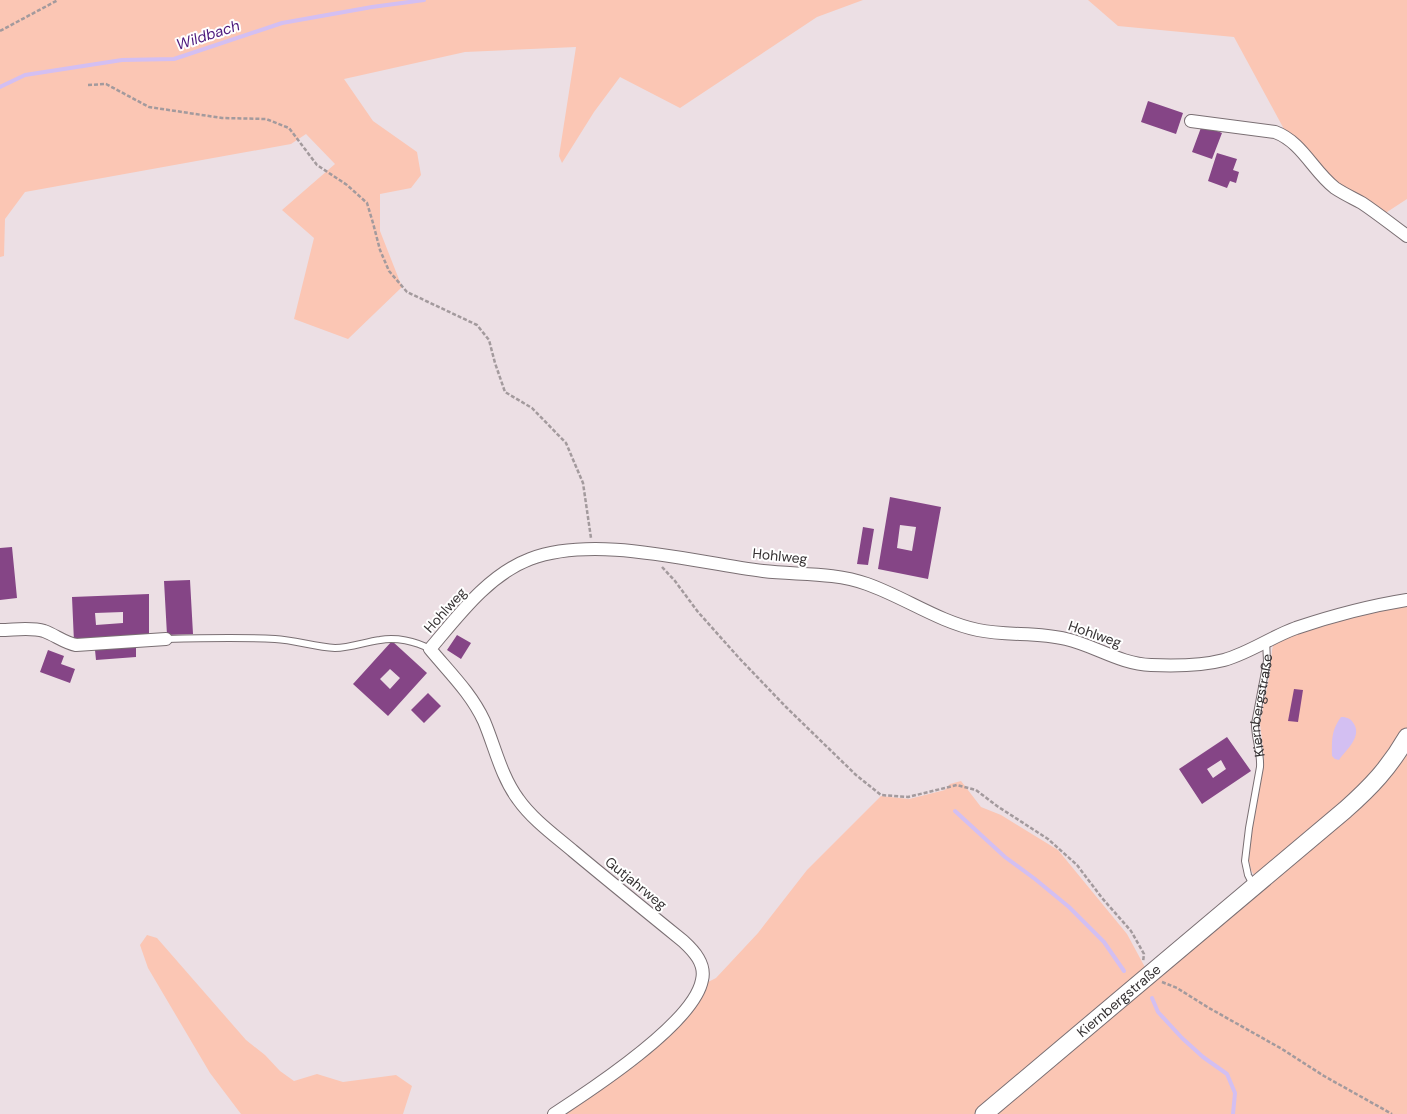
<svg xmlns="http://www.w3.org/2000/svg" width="1407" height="1114" font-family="'DM Sans',sans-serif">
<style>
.green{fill:#fbc6b4}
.water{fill:#d3bff2}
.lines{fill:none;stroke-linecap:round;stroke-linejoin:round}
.stream{stroke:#d3bff2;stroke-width:4}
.building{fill:#854586;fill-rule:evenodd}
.lane-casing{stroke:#7a6f73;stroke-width:8}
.street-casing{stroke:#7a6f73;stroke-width:14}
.secondary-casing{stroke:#7a6f73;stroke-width:19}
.path{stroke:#a39a9d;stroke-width:2.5;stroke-dasharray:4 2;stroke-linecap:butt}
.lane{stroke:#fff;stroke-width:6}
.street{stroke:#fff;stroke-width:12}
.secondary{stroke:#fff;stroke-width:17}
.labels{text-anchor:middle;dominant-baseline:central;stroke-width:4;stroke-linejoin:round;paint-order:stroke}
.street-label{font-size:14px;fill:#353132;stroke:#fff}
.water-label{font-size:15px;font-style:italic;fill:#4d1a7c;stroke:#fff}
</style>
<rect width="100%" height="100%" fill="#ecdfe4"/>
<path class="green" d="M 0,0 L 863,0 L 817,17 L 680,108 L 620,77 L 594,112 L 562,163 L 559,156 L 576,47 L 465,52 L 344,79 L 373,121 L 417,152 L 421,175 L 411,188 L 380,194 L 380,231 L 402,287 L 348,339 L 294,319 L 314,238 L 282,210 L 335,164 L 306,134 L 291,144 L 25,192 L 5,219 L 4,256 L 0,257 Z
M 1088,0 L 1407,0 L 1407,199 L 1384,214 L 1324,179 L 1285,131 L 1234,37 L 1118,26 Z
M 1407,605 L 1407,1114 L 559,1114 L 630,1065 L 706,983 L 716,978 L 758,933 L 807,870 L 881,796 L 909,799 L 945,790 L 950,784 L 961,781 L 981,807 L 1001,815 L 1058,850 L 1127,934 L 1147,971 L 1254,875 L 1251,870 L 1249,861 L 1251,836 L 1263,769 L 1264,757 L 1260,723 L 1270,673 L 1272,650 L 1274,643 L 1319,625 Z
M 147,935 L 157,938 L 246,1040 L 265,1055 L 280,1071 L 294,1081 L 317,1074 L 343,1082 L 396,1075 L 412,1086 L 403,1114 L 241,1114 L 210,1073 L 148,968 L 140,945 Z"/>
<path class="water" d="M 1341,717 C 1348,717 1351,719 1354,724 C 1362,737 1346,750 1339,760 L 1335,759 L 1332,756 C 1332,740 1331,731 1341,717 Z"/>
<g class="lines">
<path class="stream" d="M 0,87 L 25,75 L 122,60 L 174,59 L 282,23 L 372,7 L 424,0
M 955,811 L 1005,857 L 1035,879 L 1069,907 L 1104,942 L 1124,971
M 1152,998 L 1158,1012 L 1182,1038 L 1203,1057 L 1227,1074 L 1235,1093 L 1233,1114"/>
</g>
<path class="building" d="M 1148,101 L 1183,113 L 1176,134 L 1141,122 Z
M 1202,125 L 1222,133 L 1212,159 L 1192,152 Z
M 1217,153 L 1237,159 L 1233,170 L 1239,172 L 1236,183 L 1230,181 L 1227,188 L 1208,181 Z
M 890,497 L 941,507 L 928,579 L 878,569 ZM 900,525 L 916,527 L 912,551 L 897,548 Z
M 863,527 L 874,529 L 868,565 L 857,564 Z
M 12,547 L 17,598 L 0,600 L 0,548 Z
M 190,580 L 193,634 L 167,635 L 164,581 Z
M 149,594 L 149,636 L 74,642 L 72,597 ZM 123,612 L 123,623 L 96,625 L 95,613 Z
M 457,635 L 471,643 L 461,659 L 447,650 Z
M 392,641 L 427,673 L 388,716 L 353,684 ZM 390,669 L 400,678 L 390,689 L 380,679 Z
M 136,647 L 136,657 L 96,660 L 95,650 Z
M 48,650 L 64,656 L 61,664 L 75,669 L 70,683 L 40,672 Z
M 1294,689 L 1303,690 L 1298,722 L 1288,721 Z
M 428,693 L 441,706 L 424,723 L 411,710 Z
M 1227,737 L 1251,771 L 1202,804 L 1179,769 ZM 1221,760 L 1226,769 L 1213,778 L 1207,769 Z"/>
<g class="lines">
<defs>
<g id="lane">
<path d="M 166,639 C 202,638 239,637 275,639 C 295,640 315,647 335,648 C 350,648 365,642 380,640 C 396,637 415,641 430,649"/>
<path id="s1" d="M 1253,885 L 1248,875 L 1245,861 L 1249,828 L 1260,767 C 1261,752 1255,739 1255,724 L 1267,661 L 1266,641"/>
</g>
<path id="street" d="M 1191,121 L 1275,132 C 1302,142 1313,171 1335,188 C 1344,194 1353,198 1362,203 C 1377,213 1392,225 1407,236
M 0,630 C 14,630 31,627 44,631 C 55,635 65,643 76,645 L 166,639
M 554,1114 C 591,1090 694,1023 702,980 C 706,964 694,951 683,941 C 646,911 609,881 573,851 C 554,835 532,819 518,799 C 501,776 495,747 484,721 C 471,693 449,672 430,649 C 458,616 488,575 530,559 C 597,534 695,563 763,571 C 798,575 834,572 867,584 C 904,597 939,622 978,630 C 1007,636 1038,632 1066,639 C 1096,646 1120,664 1151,665 C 1174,666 1201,666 1224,660 C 1249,653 1271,637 1296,628 C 1332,616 1369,606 1407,600"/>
<g id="secondary">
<path id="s2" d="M 984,1114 L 1345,810 C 1371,787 1389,768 1407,737"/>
</g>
</defs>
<use href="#lane" class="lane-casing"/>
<use href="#street" class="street-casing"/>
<use href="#secondary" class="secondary-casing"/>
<path class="path" d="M 0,31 L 58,0
M 88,85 L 106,84 L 149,107 L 222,118 L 266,119 L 289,128 L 317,165 L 347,185 L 367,203 L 373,223 L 380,250 L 389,271 L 407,292 L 477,325 L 489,340 L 495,363 L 505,392 L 532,408 L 566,443 L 583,483 L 591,538
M 662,567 L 675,581 L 698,612 L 740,659 L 786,707 L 856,775 L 881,795 L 908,797 L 957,785 L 976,790 L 997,806 L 1048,839 L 1077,865 L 1102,898 L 1131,931 L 1144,954 L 1143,962
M 1162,982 L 1177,988 L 1209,1008 L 1282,1049 L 1324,1076 L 1392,1114"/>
<use href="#lane" class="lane"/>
<use href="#street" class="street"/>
<use href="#secondary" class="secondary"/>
</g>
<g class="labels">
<g class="street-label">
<text transform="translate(780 556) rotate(6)">Hohlweg</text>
<text transform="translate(445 610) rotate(-48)">Hohlweg</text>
<text transform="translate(1095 634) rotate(19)">Hohlweg</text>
<text stroke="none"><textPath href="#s1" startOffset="183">Kiernbergstraße</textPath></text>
<text transform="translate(636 883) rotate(39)">Gutjahrweg</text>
<text stroke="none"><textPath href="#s2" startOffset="176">Kiernbergstraße</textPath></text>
</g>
<g class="water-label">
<text transform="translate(208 35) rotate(-18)">Wildbach</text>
</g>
</g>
</svg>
